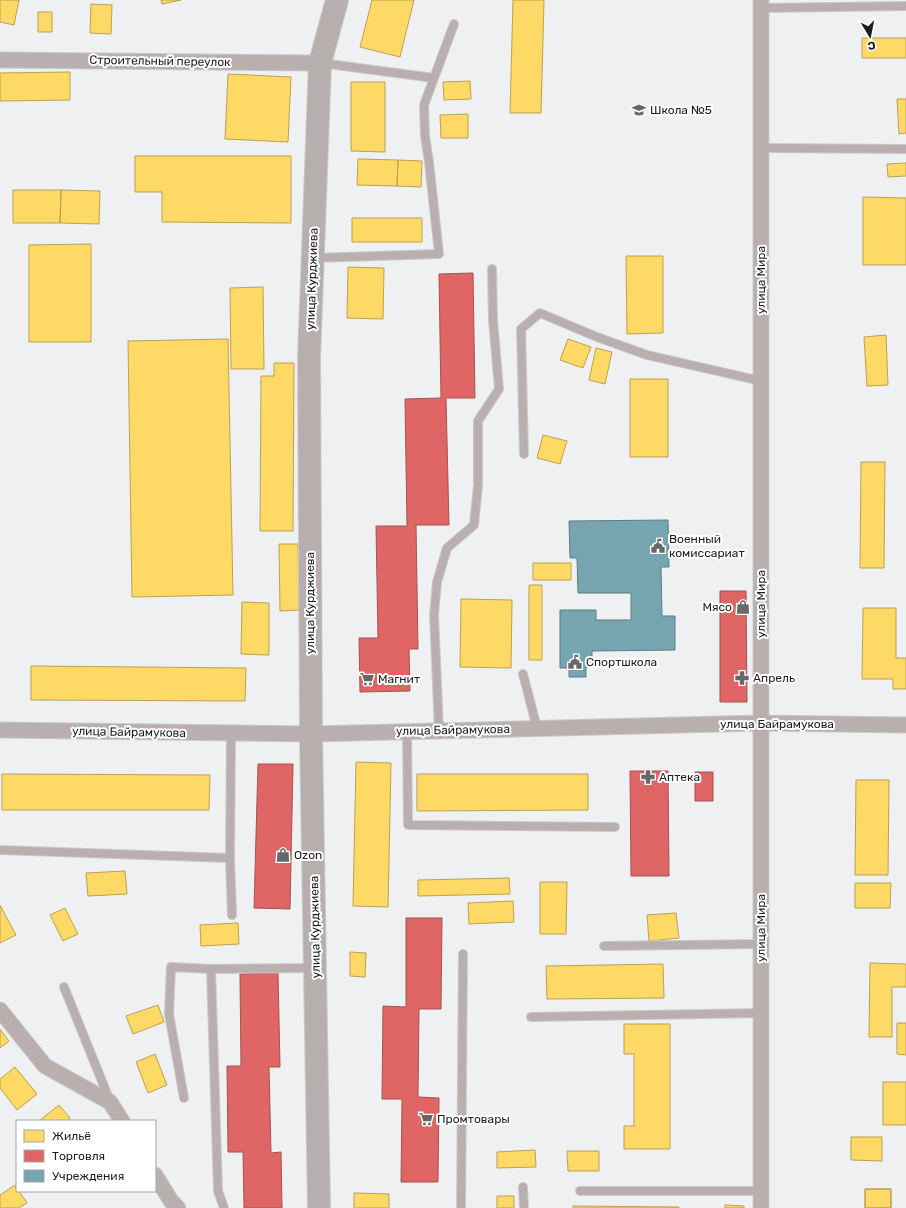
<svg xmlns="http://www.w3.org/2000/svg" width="906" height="1208" font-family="Rubik,sans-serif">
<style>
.homes{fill:#ffd966;stroke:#bba151}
.shops{fill:#e06666;stroke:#a65151}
.public{fill:#76a5af;stroke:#5b7d84}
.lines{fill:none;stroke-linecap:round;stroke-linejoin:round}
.lane-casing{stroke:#c9cacb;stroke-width:10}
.street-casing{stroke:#c9cacb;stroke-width:17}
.secondary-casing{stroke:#c9cacb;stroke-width:24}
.lane{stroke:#b8afae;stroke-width:8}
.street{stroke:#b8afae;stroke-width:15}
.secondary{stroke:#b7afad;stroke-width:22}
.labels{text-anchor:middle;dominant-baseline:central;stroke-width:4;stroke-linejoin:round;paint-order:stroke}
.street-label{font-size:12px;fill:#1d1f1f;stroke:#fff}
.poi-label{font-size:12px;fill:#1d1f1f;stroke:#fff;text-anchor:start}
</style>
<rect width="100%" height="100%" fill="#eef0f2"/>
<path class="homes" d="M 0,0 L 19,0 L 14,25 L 0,22 Z
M 161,0 L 181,0 L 162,4 Z
M 372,0 L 414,0 L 400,57 L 360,47 Z
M 513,0 L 544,0 L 541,113 L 510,113 Z
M 91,4 L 112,5 L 111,34 L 90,33 Z
M 38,12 L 52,12 L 52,32 L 38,32 Z
M 862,38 L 906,38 L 906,58 L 862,58 Z
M 70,72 L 70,100 L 0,101 L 0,73 Z
M 228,74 L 291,77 L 288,142 L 225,139 Z
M 470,81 L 471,99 L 444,100 L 443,82 Z
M 351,82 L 385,82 L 385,152 L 351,151 Z
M 897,99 L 906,99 L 906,133 L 899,134 Z
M 468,114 L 468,138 L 441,138 L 440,115 Z
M 135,156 L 291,156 L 291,223 L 162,222 L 162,192 L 135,192 Z
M 358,159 L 398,160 L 397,186 L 357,185 Z
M 398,160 L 422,161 L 421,187 L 397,186 Z
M 906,163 L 906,176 L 888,177 L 887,164 Z
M 13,190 L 61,190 L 60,223 L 13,223 Z
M 61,190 L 100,191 L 99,224 L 60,223 Z
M 863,197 L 906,198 L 906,265 L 863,265 Z
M 352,218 L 422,218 L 422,242 L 352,242 Z
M 91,244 L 91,342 L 29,342 L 29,245 Z
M 626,256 L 663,256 L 663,333 L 627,334 Z
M 348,267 L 384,268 L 383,319 L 347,318 Z
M 263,287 L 264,369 L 231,369 L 230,288 Z
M 886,335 L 888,385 L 867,386 L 864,337 Z
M 228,339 L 233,595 L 132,597 L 128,341 Z
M 568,339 L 591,347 L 583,368 L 560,360 Z
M 596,348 L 612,352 L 605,384 L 589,380 Z
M 274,363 L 294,363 L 293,531 L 260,531 L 261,376 L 274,376 Z
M 630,379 L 668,379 L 668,457 L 630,457 Z
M 543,435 L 567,441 L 560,464 L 537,458 Z
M 861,462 L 885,462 L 884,568 L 860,568 Z
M 279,544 L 298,544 L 299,610 L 280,611 Z
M 533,563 L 571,563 L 571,580 L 533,580 Z
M 529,585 L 542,585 L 542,660 L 529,660 Z
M 461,599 L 512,600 L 511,668 L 460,667 Z
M 242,602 L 269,603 L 269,655 L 241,654 Z
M 863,608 L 896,608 L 896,658 L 906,658 L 906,689 L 893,689 L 893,679 L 862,679 Z
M 31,666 L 246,668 L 245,701 L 31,700 Z
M 356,762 L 391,763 L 388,907 L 353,906 Z
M 2,774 L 210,775 L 209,810 L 2,810 Z
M 417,774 L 588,774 L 588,810 L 417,811 Z
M 856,780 L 889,780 L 888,875 L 855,875 Z
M 125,871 L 127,894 L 88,896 L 86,873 Z
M 509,878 L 510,894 L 418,896 L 418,880 Z
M 540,882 L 567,882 L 566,934 L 540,934 Z
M 855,883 L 891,883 L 890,908 L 855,908 Z
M 513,901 L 514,922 L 469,924 L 468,903 Z
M 0,905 L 16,935 L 0,943 Z
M 65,908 L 78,934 L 63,941 L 50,915 Z
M 676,913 L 679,938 L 649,941 L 647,915 Z
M 238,923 L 239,944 L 201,946 L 200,925 Z
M 350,952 L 366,953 L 365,977 L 350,976 Z
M 870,963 L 906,964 L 906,987 L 892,987 L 892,1037 L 869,1037 Z
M 663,964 L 664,998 L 547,999 L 546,966 Z
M 158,1005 L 164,1022 L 133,1034 L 126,1016 Z
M 897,1023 L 906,1023 L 906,1055 L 897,1054 Z
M 624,1024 L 670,1024 L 670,1149 L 624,1149 L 624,1126 L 634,1126 L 634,1054 L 624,1054 Z
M 0,1029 L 9,1041 L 0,1048 Z
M 155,1054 L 167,1085 L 148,1093 L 136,1062 Z
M 15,1067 L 37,1094 L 17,1110 L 0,1088 L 0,1079 Z
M 883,1082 L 906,1082 L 906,1125 L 883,1125 Z
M 59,1105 L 70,1118 L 67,1121 L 39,1121 Z
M 851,1137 L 882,1137 L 882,1161 L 851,1160 Z
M 535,1150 L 536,1167 L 497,1168 L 497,1152 Z
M 567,1151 L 599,1151 L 599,1171 L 568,1171 Z
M 15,1185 L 17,1191 L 19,1191 L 27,1203 L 19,1208 L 0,1208 L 0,1195 Z
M 865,1189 L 891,1189 L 891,1208 L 865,1208 Z
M 865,1189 L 891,1189 L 891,1208 L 865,1208 Z
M 354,1193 L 389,1194 L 389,1208 L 354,1208 Z
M 497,1196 L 514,1196 L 514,1208 L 497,1208 Z
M 725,1205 L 744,1206 L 744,1208 L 725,1208 Z
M 573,1206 L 679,1207 L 679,1208 L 573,1208 Z"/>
<path class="shops" d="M 473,273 L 475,398 L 446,398 L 449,525 L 416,525 L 418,649 L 409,649 L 410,691 L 360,692 L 359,638 L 378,638 L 376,526 L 407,526 L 405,399 L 441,398 L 439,274 Z
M 720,591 L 746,591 L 747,702 L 720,702 Z
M 258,764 L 293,764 L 290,909 L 254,908 Z
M 630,771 L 668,771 L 669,876 L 631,876 Z
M 695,772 L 713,772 L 713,801 L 695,801 Z
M 406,918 L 442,918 L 441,1009 L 419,1009 L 418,1097 L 439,1098 L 438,1182 L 401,1182 L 402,1099 L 382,1099 L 383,1006 L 406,1007 Z
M 278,973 L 280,1067 L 269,1067 L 271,1153 L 281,1152 L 282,1208 L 244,1208 L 243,1152 L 228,1152 L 227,1066 L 241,1066 L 240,974 Z"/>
<path class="public" d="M 668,520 L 669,567 L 661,567 L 662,616 L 675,616 L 675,650 L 592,651 L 592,667 L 586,667 L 586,677 L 569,677 L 569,668 L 560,668 L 560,610 L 596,610 L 596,620 L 631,620 L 631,593 L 578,593 L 577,558 L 570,558 L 569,521 Z"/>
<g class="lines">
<defs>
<path id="lane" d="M 761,8 L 906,6
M 321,63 L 434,78
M 762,148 L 906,149
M 314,258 L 439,254 L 429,162 L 425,136 L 424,105 L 454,24
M 524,454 L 521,329 L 540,313 L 597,337 L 647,355 L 761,381
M 523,674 L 537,728
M 407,731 L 408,825 L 615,827
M 439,731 L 434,615 L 437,582 L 447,548 L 474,525 L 478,485 L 478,421 L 499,389 L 493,320 L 492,269
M 0,850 L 230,858 L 231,733
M 230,858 L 232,915
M 604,946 L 761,944
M 64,987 L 110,1101
M 531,1017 L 761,1013
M 184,1098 L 169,1014 L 171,967 L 211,969
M 523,1187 L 524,1208
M 580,1191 L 761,1191
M 224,1208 L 218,1191 L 211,969 L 315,968
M 461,1208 L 463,954"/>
<path id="street" d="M 0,60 L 320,63
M 0,730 L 311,734 L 761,723 L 906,725
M 0,1010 L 45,1066 L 110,1102 L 122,1121
M 155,1175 L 171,1201 L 178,1208
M 761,1208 L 761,0"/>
<path id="secondary" d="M 319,1208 L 311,734 L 309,358 L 320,63 L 337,0"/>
</defs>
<use href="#lane" class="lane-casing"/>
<use href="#street" class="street-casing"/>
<use href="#secondary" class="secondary-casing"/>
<use href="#lane" class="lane"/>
<use href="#street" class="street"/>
<use href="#secondary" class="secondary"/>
</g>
<defs>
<symbol id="school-bare" viewBox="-9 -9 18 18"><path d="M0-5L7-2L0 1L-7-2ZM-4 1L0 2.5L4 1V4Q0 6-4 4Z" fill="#666869" stroke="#fff" stroke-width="2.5" paint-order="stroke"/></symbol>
<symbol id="civic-bare" viewBox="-9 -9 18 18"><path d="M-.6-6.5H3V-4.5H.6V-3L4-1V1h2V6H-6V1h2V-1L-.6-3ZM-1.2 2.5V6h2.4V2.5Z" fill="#666869" stroke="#fff" stroke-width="2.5" paint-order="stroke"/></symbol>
<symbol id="shop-bare" viewBox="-9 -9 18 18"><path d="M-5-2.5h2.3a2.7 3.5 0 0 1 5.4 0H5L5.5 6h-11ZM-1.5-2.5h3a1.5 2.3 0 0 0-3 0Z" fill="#666869" stroke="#fff" stroke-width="2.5" paint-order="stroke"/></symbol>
<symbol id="pharmacy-bare" viewBox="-9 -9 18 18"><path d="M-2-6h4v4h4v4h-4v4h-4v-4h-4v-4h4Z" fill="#666869" stroke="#fff" stroke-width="2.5" paint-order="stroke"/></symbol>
<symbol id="supermarket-bare" viewBox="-9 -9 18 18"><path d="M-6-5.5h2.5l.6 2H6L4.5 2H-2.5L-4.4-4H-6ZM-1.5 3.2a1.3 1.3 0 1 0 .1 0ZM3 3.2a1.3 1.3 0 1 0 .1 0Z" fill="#666869" stroke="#fff" stroke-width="2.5" paint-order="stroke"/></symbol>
</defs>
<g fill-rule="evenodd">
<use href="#school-bare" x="629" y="100" width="20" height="20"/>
<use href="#civic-bare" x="648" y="536" width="20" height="20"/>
<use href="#shop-bare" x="733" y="597" width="20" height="20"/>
<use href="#civic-bare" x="565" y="652" width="20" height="20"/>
<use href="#pharmacy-bare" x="732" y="668" width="20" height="20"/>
<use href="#supermarket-bare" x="357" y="669" width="20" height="20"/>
<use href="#pharmacy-bare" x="638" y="767" width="20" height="20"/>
<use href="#shop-bare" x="273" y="845" width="20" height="20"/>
<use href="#supermarket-bare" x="416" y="1109" width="20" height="20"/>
</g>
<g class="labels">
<g class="street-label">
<text transform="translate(160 61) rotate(1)">Строительный переулок</text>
<text transform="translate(312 279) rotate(-88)">улица Курджиева</text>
<text transform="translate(761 280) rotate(-90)">улица Мира</text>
<text transform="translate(310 603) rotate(-90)">улица Курджиева</text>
<text transform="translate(761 604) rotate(-90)">улица Мира</text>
<text x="777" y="724">улица Байрамукова</text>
<text transform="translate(453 730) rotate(-1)">улица Байрамукова</text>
<text transform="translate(129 732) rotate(1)">улица Байрамукова</text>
<text transform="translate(315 927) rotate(-91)">улица Курджиева</text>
<text transform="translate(761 928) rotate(-90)">улица Мира</text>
</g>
<g class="poi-label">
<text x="650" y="110">Школа №5</text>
<text x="669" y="539">Военный<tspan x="669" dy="14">комиссариат</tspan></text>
<text x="732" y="607" text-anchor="end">Мясо</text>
<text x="586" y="662">Спортшкола</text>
<text x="753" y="678">Апрель</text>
<text x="378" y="679">Магнит</text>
<text x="659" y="777">Аптека</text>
<text x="294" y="855">Ozon</text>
<text x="437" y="1119">Промтовары</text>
</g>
</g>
<rect x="16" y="1120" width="140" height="72" fill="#ffffff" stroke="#a5a5a5"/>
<rect x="24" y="1130" width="20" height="12" fill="#ffd966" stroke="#a5a5a5"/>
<text x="52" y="1140" font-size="12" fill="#1d1f1f">Жильё</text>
<rect x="24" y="1150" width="20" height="12" fill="#e06666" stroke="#a5a5a5"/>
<text x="52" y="1160" font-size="12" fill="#1d1f1f">Торговля</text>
<rect x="24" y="1170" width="20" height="12" fill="#76a5af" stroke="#a5a5a5"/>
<text x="52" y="1180" font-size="12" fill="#1d1f1f">Учреждения</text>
<g transform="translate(870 36) rotate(170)" stroke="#ffffff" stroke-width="3" paint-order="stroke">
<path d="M0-3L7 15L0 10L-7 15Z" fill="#1d1f1f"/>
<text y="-6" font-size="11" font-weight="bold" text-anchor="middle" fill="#1d1f1f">С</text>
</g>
</svg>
